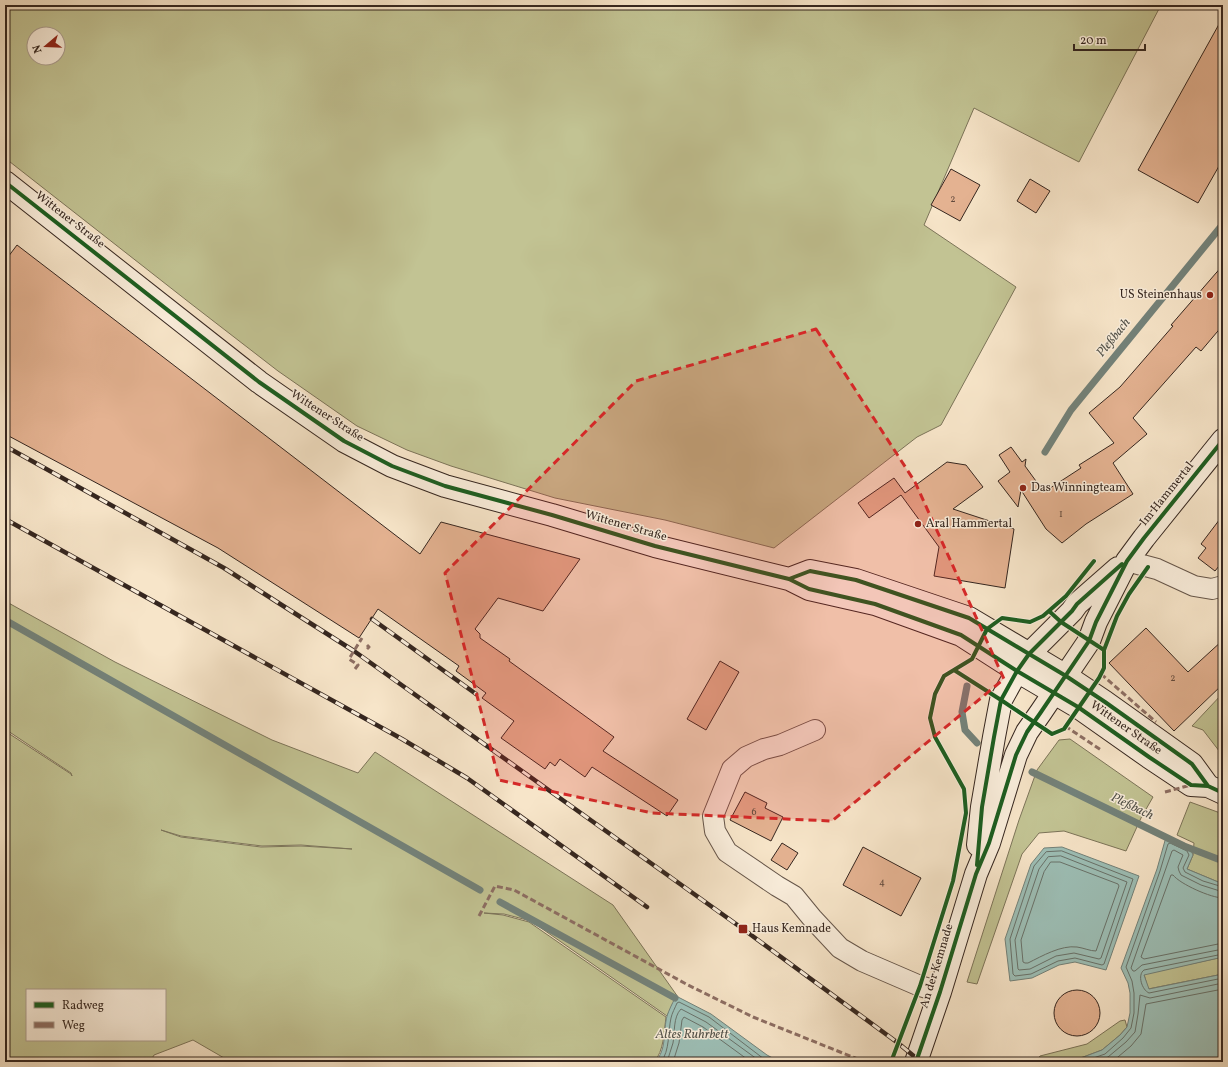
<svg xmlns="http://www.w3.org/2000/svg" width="1228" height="1067" font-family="Vollkorn,serif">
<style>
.green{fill:#c2c393;stroke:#7c7459;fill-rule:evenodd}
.water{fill:#9dbfb6;stroke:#73827a}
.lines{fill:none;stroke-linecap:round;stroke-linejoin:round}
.shore{stroke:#69726a;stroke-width:1}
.stream{stroke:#73827a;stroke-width:7}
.building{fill:#e4b291;stroke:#35261f}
.minor-casing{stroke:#66564a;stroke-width:22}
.secondary-casing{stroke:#35261f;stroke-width:24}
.minor{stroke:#faeedc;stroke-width:20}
.secondary{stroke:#faeedc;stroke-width:22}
.rail-casing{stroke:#35261f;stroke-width:4.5}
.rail{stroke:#faeedc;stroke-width:3;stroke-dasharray:9;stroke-linecap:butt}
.quiet{stroke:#8d6e63;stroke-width:3;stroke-dasharray:6 3;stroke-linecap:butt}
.cycleway-casing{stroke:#faeedc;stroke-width:6}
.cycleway{stroke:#1b5e20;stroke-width:4}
.marked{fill:#d62828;fill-opacity:0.2;stroke:#d62828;stroke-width:3;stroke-dasharray:8 5;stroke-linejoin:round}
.poi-dot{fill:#8f2418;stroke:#faeedc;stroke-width:1.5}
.labels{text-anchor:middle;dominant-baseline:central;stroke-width:3;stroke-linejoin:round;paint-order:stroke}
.number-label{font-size:10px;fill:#61493c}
.street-label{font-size:12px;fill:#35261f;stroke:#faeedc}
.poi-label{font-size:12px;fill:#35261f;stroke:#faeedc;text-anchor:start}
.water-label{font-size:13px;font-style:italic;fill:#54544c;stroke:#faeedc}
</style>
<rect width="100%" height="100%" fill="#f7e5c9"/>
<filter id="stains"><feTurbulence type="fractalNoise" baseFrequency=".005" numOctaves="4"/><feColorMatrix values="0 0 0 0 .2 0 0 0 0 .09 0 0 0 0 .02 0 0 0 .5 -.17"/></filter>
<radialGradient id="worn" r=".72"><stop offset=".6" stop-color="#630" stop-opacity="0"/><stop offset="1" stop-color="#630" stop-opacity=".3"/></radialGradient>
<path class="green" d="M 5,5 L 1161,5 L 1079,162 L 974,108 L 924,225 L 1016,287 L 941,425 L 917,437 L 774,548 L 665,520 L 555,498 L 451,466 L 407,450 L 357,426 L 278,371 L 190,303 L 5,158 ZM 34,34 L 58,34 L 58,58 L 34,58 Z
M 5,601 L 115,662 L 272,740 L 358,773 L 375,752 L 613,905 L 678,997 L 675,999 L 667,1016 L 531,921 L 504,914 L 484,913 L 503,915 L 529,922 L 666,1017 C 664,1032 664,1051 654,1062 L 627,1062 L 624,1060 L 623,1062 L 231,1062 L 193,1040 L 154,1055 L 150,1062 L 5,1062 L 5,731 L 71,774 L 72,776 L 71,773 L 5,729 ZM 161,830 L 181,836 L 262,846 L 301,845 L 352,849 L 301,846 L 261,847 L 181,837 ZM 27,990 L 165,990 L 165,1040 L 27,1040 Z
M 1223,693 L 1223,756 L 1203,730 L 1192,726 Z
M 1070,739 L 1153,797 L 1141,818 L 1126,851 L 1064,831 L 1039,833 L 1022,854 L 977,984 L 967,982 L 1019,820 L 1037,770 L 1059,740 Z
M 1190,802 L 1223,814 L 1223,884 L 1187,869 L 1193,855 L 1194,843 L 1177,835 Z
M 1223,957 L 1223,974 L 1148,989 L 1144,974 Z
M 1125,1020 L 1127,1027 L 1120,1035 L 1102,1050 L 1070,1062 L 1035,1062 L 1040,1056 L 1087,1044 L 1120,1021 Z"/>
<path class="water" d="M 1166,837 L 1190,848 L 1193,855 L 1187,869 L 1223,884 L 1223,957 L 1144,975 L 1149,989 L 1223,974 L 1223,1062 L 1070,1062 L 1102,1050 L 1120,1035 L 1127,1027 L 1130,1013 L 1130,993 L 1128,983 L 1121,968 L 1157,869 Z
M 1062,847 L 1139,876 L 1106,970 L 1075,962 L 1059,965 L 1032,978 L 1010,981 L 1005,939 L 1031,864 L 1044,848 Z
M 678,997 L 711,1014 L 767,1055 L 780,1062 L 655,1062 C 667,1050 663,1031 667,1016 C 669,1010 672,1004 675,998 Z"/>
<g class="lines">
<path class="shore" d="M 1062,851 L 1133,879 L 1104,964 L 1102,965 L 1075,958 L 1058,961 L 1031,974 L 1015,976 L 1013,974 L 1010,939 L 1034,866 L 1046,852 Z
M 1061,856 L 1127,882 L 1101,958 L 1099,959 L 1074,953 L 1056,956 L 1030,969 L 1019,970 L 1018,969 L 1015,940 L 1039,869 L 1048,857 Z
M 1051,862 L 1060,862 L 1118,884 L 1119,886 L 1096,951 C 1090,951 1084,948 1077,947 C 1061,945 1042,956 1028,963 L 1025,963 L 1023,962 L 1021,940 L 1044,872 Z
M 1223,892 L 1201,885 L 1181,875 L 1179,871 L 1178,867 L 1183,855 L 1174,850 L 1172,851 L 1131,968 L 1133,971 L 1135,971 L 1142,965 L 1223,949
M 1223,898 C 1211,898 1180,884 1173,875 L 1171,875 L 1141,957 L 1144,959 L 1223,943
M 1223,954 L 1144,970 C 1137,975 1142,990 1149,993 L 1223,978
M 661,1062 C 670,1051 668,1031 671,1018 C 672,1013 675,1008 677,1003 L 679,1002 L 709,1017 L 764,1059 L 771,1062
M 667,1062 C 669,1056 671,1049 673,1043 C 675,1032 673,1017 681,1009 L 706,1022 L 761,1062
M 673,1062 L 679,1043 L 682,1020 L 684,1017 L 703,1027 L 751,1062
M 1082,1062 L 1105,1054 L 1123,1038 L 1131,1028 L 1134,1013 L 1134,993 L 1132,981 L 1126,967 L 1160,871 L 1168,844 L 1170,843 L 1187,851 L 1189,855 L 1183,868 L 1185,872 L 1203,881 L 1223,887
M 1097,1062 L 1108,1057 L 1126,1042 L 1135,1032 L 1138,1014 L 1140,995 L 1150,998 L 1223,983
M 1112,1062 L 1131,1046 L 1141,1034 L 1146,1004 L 1223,989"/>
<path class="stream" d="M 1045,452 L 1071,410 L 1223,224
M 5,620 L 480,890
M 967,686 L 962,712 L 965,730 L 977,743
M 1032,772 L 1184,846 L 1223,861
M 500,902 L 675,998"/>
</g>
<path class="building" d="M 1223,17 L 1223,159 L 1198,203 L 1138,170 Z
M 951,169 L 980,185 L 960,221 L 931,205 Z
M 1030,179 L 1050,191 L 1036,213 L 1017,201 Z
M 17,245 L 420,554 L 441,522 L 580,559 L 543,611 L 498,598 L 475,629 L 480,634 L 480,638 L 510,659 L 509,661 L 614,737 L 603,751 L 678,800 L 667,816 L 592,767 L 585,777 L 560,759 L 555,766 L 550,762 L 545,769 L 501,738 L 514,721 L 482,698 L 486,693 L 456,671 L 459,666 L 378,609 L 359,638 L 218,548 L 5,434 L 5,261 Z
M 1223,265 L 1223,325 L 1201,351 L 1196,347 L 1133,418 L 1147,434 L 1113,463 L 1133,494 L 1086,524 L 1062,543 L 1046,529 L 1021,490 L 1018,507 L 998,481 L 1010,472 L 999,455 L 1011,447 L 1022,462 L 1026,459 L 1025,466 L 1044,492 L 1081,468 L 1079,465 L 1114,443 L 1089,413 L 1120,387 L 1173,326 L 1171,325 Z
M 947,462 L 966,465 L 983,487 L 953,509 L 1014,529 L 1005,588 L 934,576 L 939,547 L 901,495 L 869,518 L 858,503 L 894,478 L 905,493 Z
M 1223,515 L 1223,561 L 1215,571 L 1198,558 L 1206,548 L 1201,544 Z
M 1146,628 L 1188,672 L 1223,640 L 1223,684 L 1174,731 L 1109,663 Z
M 720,661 L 739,672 L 706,730 L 687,719 Z
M 745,792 L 767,803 L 765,808 L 783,817 L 771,841 L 730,820 Z
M 782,843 L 798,853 L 787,870 L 771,860 Z
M 863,847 L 921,878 L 901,916 L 843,885 Z
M1054 1013a23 23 0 1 1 46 0a23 23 0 1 1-46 0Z"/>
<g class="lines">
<defs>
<path id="minor" d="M 1127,561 L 1157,569 L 1194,586 L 1212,589 L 1223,586
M 815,730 L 780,745 L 764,749 L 746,757 L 732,769 L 713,816 L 715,831 L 727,852 L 777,886 L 794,896 L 812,918 L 840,948 L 862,961 L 920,986 L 940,992"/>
<path id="secondary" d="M 5,182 L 259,382 L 344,441 L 392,466 L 445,486 L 552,515 L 655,546 L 789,579 L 809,589 L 875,604 L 961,635 L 1017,671 L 1078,707 L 1149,757 L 1191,785 L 1208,786 L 1223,793
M 789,579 L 810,571 L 856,580 L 969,618 L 1066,676 L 1105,702 L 1192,764 L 1208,786
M 978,845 L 982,807 L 994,737 L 1001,700 L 1017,671 L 1029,654 L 1072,611 L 1077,604 L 1118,568
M 916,1062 L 940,992 L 976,874 L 989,843 L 1016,755 L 1027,732 L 1041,712 L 1089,641 L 1096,622 L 1127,561 L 1144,538 L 1223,440"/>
</defs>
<use href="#minor" class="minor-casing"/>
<use href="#secondary" class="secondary-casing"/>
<use href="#minor" class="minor"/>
<use href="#secondary" class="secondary"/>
<defs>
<path id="rail" d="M 5,446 L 224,568 L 288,609 L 354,651 L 743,929 L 898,1043 L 921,1062
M 5,519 L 402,739 L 467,778 L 647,907
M 372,619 L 476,694"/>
</defs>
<use href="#rail" class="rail-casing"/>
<use href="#rail" class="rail"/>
<path class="quiet" d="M 367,645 L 369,647 L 367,649
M 355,669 L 358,665 L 349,659 L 362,638
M 1101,674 L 1156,722
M 1065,726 L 1101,750
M 1165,792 L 1191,785
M 479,916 L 495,886 L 514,890 L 688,985 L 753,1017 L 865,1062"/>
<defs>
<path id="cycleway" d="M 5,182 L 259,382 L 344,441 L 392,466 L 445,486 L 552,515 L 655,546 L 789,579 L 809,589 L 875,604 L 961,635 L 1017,671 L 1078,707 L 1149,757 L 1191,785 L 1208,786 L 1223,793
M 789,579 L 810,571 L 856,580 L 969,618 L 1066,676 L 1105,702 L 1192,764 L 1208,786
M 1049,611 L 1061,622 L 1104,650
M 954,670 L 1001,700 L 1052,734 L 1064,729 L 1099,678 L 1104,668 L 1104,650 L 1117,616 L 1129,594 L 1148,567
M 977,865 L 982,807 L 994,737 L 1001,700 L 1017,671 L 1029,654 L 1072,611 L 1077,604 L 1122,564
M 891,1062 L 920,986 L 953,881 L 966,813 L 964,789 L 935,737 L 930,718 L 935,694 L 944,676 L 972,659 L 987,629 L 1002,618 L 1030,622 L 1043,616 L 1066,596 L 1094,561
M 916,1062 L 940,992 L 976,874 L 989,843 L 1016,755 L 1027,732 L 1041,712 L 1089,641 L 1096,622 L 1127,561 L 1144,538 L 1223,440"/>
</defs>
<use href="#cycleway" class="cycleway-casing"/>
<use href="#cycleway" class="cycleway"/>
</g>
<path class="marked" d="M 816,329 L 915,482 L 1004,679 L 832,821 L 652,813 L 499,780 L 445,573 L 636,381 Z"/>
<g class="poi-dot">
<circle cx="1210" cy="295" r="4"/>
<circle cx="1023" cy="488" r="4"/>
<circle cx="918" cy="524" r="4"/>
<rect x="738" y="924" width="10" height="10" rx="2"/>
</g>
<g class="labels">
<g class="number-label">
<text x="953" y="199">2</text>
<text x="1061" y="514">1</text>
<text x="1173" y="678">2</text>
<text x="754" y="812">6</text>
<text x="882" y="882">4</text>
</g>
<g class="street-label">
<text transform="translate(70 220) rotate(38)">Wittener Straße</text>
<text transform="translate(327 416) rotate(33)">Wittener Straße</text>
<text transform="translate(1167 494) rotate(-51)">Im Hammertal</text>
<text transform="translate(626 526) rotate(16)">Wittener Straße</text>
<text transform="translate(1126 728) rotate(35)">Wittener Straße</text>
<text transform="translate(937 966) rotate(-73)">An der Kemnade</text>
</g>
<g class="poi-label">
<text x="1202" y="295" text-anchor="end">US Steinenhaus</text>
<text x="1031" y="488">Das Winningteam</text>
<text x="926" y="524">Aral Hammertal</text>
<text x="752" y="929">Haus Kemnade</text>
</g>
<g class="water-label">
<text transform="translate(1114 338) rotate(-51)">Pleßbach</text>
<text transform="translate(1132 807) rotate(26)">Pleßbach</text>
<text x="692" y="1035">Altes Ruhrbett</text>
</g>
</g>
<rect width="1228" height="1067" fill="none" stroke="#f7e5c9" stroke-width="20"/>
<rect x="6" y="6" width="1216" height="1055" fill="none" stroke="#35261f" stroke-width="2"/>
<rect x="10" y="10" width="1208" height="1047" fill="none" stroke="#35261f"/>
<rect x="26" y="989" width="140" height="52" fill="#faeedc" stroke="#ab9e90"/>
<rect x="34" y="1002" width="20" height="6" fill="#1b5e20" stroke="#ab9e90"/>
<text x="62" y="1009" font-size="12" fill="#35261f">Radweg</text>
<rect x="34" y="1022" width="20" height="6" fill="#8d6e63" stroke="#ab9e90"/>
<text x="62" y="1029" font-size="12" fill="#35261f">Weg</text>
<g transform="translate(46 46) rotate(251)"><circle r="19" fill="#faeedc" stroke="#ab9e90"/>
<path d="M0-3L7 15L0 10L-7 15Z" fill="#8f2418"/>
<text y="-6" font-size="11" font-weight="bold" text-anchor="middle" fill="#35261f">N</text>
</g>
<path d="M1074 44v6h71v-6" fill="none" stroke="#35261f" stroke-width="2"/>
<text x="1080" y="44" font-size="12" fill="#35261f" stroke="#faeedc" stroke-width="3" paint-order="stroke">20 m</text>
<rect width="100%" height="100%" filter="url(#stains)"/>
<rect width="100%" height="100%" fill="url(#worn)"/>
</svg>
